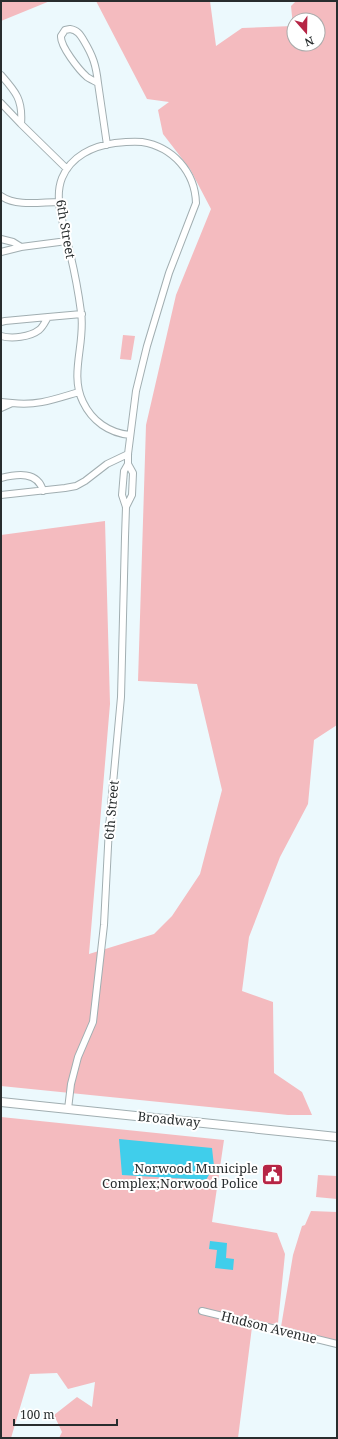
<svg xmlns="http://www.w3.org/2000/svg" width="338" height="1439" font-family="'Noto Serif',serif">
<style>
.green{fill:#f4bbbf;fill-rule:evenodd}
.water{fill:#40ceeb}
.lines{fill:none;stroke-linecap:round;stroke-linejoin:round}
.minor-casing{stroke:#a1aeb1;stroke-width:8}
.tertiary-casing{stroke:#a1aeb1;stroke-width:10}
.minor{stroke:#fff;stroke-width:6}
.tertiary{stroke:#fff;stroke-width:8}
.labels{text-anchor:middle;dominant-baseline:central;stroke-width:4;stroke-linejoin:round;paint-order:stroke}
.street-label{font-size:13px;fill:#282d2e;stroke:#fff}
.poi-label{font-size:13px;fill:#282d2e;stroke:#fff;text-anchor:end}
</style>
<rect width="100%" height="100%" fill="#ecf9fd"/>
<path class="green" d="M 1,1 L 50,1 L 1,21 Z
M 96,1 L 210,1 L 216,46 L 242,28 L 293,26 L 291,6 L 296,1 L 337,1 L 337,725 L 314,740 L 308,804 L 280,857 L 249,937 L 242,991 L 273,1002 L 274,1073 L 302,1092 L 312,1115 L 288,1115 L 1,1086 L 1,535 L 105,521 L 110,704 L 89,954 L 154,934 L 172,916 L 200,874 L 222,790 L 197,684 L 138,681 L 146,425 L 176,295 L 211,209 L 190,169 L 163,134 L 158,110 L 169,102 L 147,99 ZM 294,20 L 318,20 L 318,44 L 294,44 Z
M 123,335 L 135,336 L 131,360 L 120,359 Z
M 1,1117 L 224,1140 L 212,1222 L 277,1233 L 285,1254 L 278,1323 L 252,1327 L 238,1438 L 59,1438 L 62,1432 L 54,1415 L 77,1397 L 92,1407 L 95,1382 L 68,1389 L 57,1373 L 30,1374 L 11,1438 L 1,1438 Z
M 318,1175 L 337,1176 L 337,1199 L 316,1197 Z
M 311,1211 L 337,1212 L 337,1341 L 281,1327 L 293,1255 L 302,1226 L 305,1225 Z"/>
<path class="water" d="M 119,1139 L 212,1148 L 214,1166 L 206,1180 L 122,1175 Z
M 210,1241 L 227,1243 L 226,1258 L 234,1259 L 233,1270 L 215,1268 L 217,1250 L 209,1249 Z"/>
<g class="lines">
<defs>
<path id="minor" d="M 70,29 C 77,30 80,34 84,41 C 93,56 96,65 98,83 C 94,81 90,79 87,77 C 79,70 60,46 61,36 L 65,30 Z
M 1,75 C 16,92 23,100 21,124 L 1,103
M 98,83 L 107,145
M 21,124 L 67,169
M 1,196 C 17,207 41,202 59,202
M 1,239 L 13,242 L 21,247 L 1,252
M 21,247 L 67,241
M 48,317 L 82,314
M 1,322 L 5,321 L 48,317 C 45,322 43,327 39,330 C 30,337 12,339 1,336
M 1,402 L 12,403 L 1,408
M 12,403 C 38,406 55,399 79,392
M 1,478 C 17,474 38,471 43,491
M 1,495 L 65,488 L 76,486 L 85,481 L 107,464 L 128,454
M 126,507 L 132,495 L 133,473 L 128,464 L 128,454 L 136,391 L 147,346 L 169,273 L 196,203 C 195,172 173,147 142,142 C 133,141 124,142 115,143 C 93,146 71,156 62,178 C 54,198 63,221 67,241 C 73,264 78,289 81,312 C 86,342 69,374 83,402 C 92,421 109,433 130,435
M 68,1109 L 71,1084 L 78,1057 L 93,1022 L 104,925 L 109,827 L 121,697 L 125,537 L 126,507 L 122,495 L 124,471 L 128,464
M 202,1311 L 337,1344"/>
<path id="tertiary" d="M 1,1102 L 337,1137"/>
</defs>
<use href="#minor" class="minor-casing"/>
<use href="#tertiary" class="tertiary-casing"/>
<use href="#minor" class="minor"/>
<use href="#tertiary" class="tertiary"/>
</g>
<defs>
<symbol id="civic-square" viewBox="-11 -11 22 22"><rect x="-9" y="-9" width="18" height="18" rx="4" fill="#b62545" stroke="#fff"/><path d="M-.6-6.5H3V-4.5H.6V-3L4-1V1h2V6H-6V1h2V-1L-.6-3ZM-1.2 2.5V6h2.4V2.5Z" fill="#fff"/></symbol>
</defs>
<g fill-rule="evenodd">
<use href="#civic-square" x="260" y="1162" width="25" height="25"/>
</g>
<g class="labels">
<g class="street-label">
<text transform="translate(66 229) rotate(80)">6th Street</text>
<text transform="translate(111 810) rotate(-85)">6th Street</text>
<text transform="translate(169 1119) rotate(6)">Broadway</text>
<text transform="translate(269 1327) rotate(14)">Hudson Avenue</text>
</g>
<g class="poi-label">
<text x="258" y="1168">Norwood Municiple<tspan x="258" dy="15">Complex;Norwood Police</tspan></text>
</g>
</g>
<rect width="338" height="1439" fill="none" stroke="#282d2e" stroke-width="4"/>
<g transform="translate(306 32) rotate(160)"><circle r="19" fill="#ffffff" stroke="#a9abab"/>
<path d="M0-3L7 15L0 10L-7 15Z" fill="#b62545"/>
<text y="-6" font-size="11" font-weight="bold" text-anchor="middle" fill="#282d2e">N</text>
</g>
<path d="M14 1419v6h103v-6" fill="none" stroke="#282d2e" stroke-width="2"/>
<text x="20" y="1419" font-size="12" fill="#282d2e" stroke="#ffffff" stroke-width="3" paint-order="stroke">100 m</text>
</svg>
